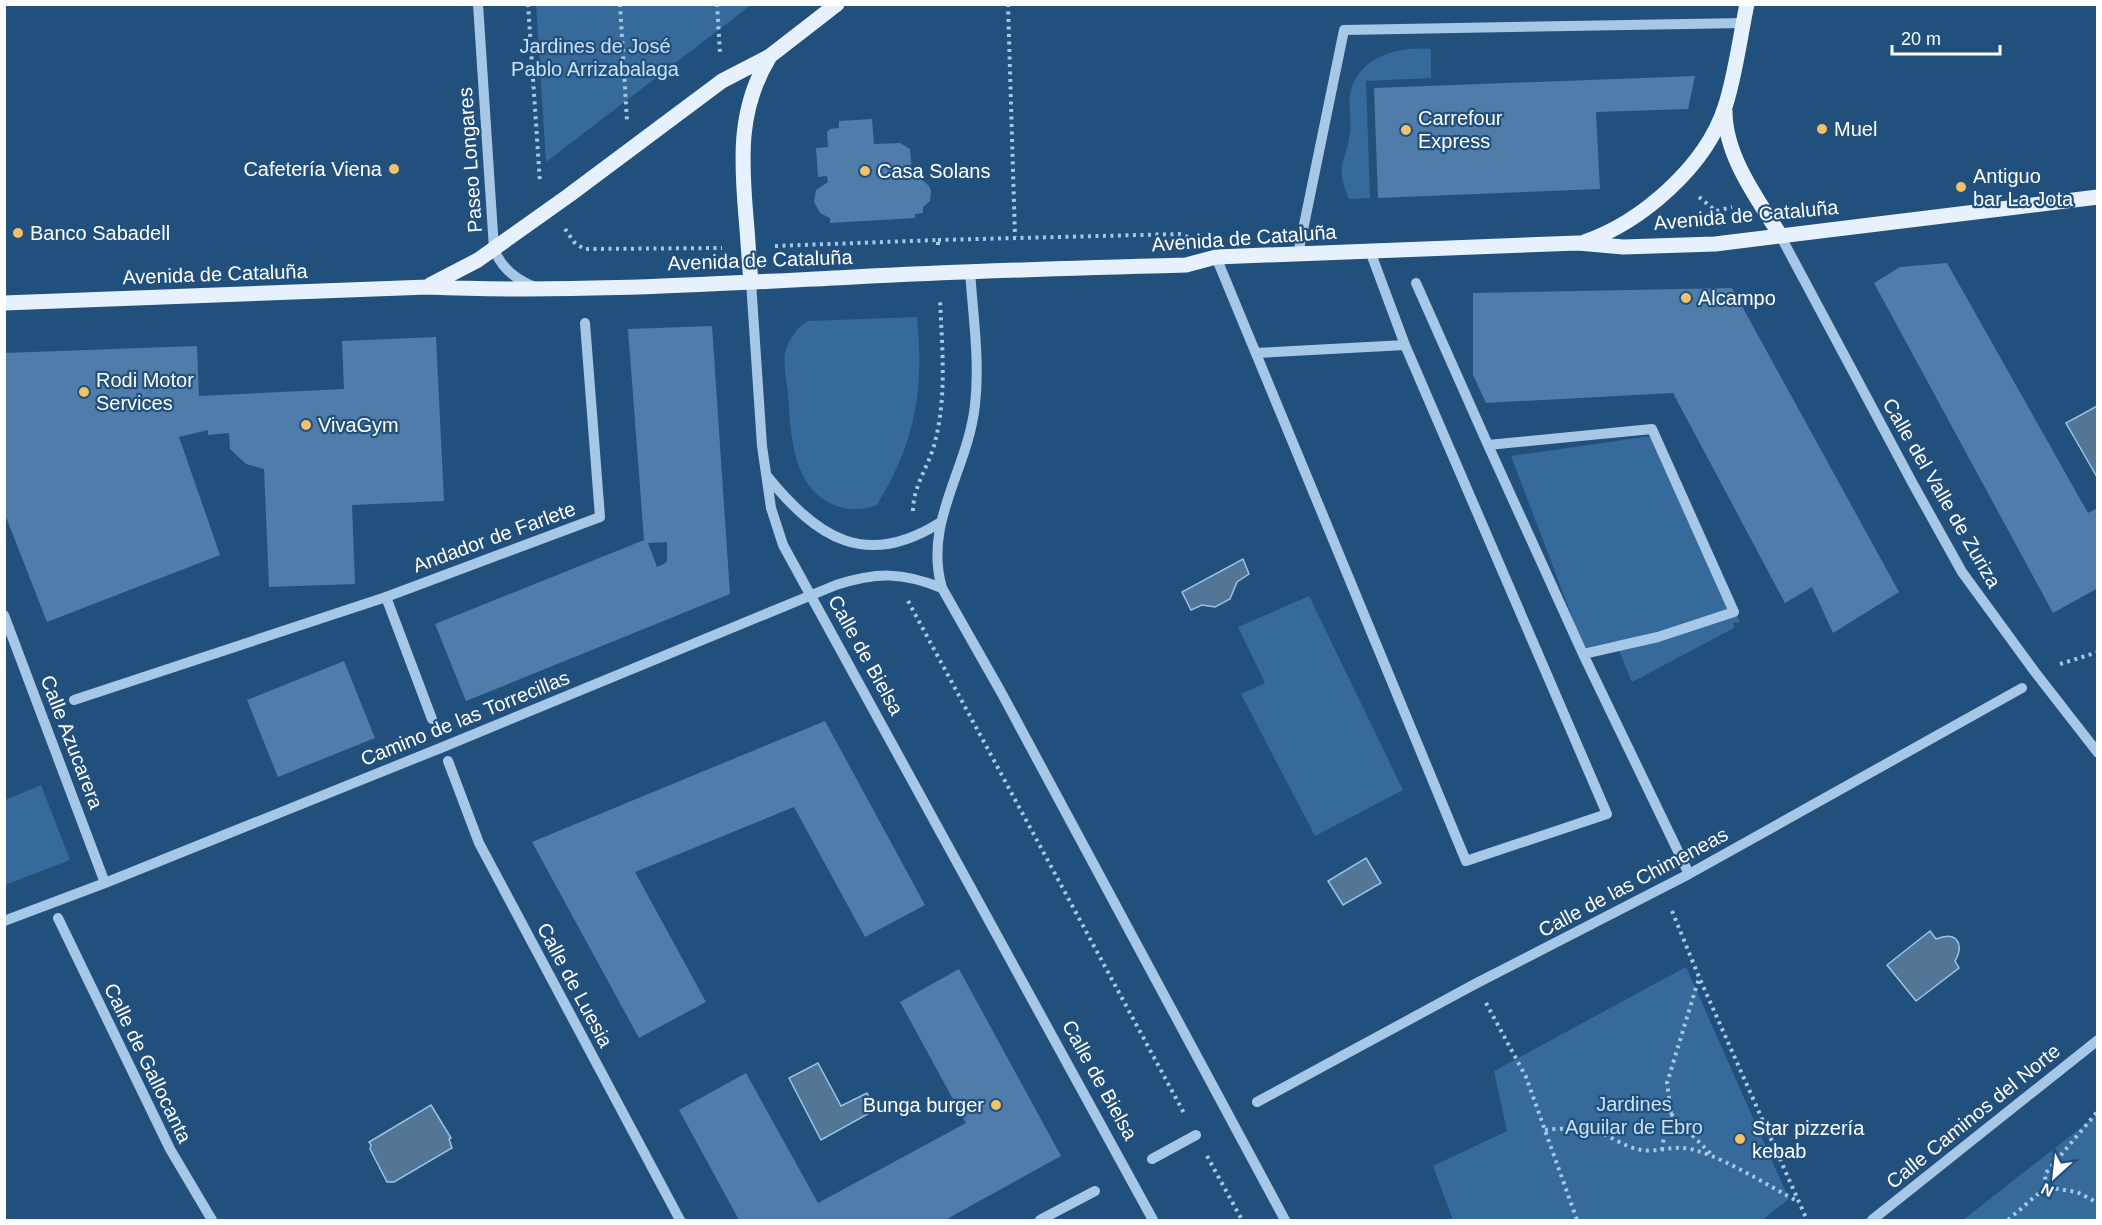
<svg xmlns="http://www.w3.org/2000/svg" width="2102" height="1225" font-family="Arial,sans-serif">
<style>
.green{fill:#356a9b}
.water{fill:#537596;stroke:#9ac3e7;stroke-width:1.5}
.building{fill:#4f7ca8;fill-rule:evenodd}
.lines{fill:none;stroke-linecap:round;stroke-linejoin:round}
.path{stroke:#a6c7e6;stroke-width:4;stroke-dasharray:3 4.5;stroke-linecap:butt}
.minor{stroke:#a6c7e6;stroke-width:10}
.major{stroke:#e7f1fd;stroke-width:15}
.poi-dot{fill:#f2c168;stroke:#22507d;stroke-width:2}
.labels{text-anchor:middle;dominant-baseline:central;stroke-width:4.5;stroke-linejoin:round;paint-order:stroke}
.park-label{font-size:20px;fill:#c9e0f5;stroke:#22507d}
.poi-label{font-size:20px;fill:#fff;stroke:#22507d;text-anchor:start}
.street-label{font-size:20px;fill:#fff;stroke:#22507d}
</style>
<rect width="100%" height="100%" fill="#22507d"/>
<path class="green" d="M 536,4 L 750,4 L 751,5 L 546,162 Z
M 1431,49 L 1431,78 L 1366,81 L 1370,198 L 1349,199 C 1334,163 1346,166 1350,132 C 1352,120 1348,107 1350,95 C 1357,57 1397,46 1431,49 Z
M 917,317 C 924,390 916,441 877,505 C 863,510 851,511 837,506 C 792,490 791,435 788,395 C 787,381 782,362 786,349 C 790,338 798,326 808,321 Z
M 1651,436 L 1740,622 L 1733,623 L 1734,628 L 1632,682 L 1615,641 L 1584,648 L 1511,456 Z
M 1309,596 L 1403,790 L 1315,836 L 1241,694 L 1265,683 L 1238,627 Z
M 41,785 L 70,860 L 5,885 L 5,800 Z
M 1686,967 L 1789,1199 L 1762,1220 L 1453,1220 L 1433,1166 L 1507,1131 L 1494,1071 Z
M 2097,1115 L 2097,1220 L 1963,1220 Z"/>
<path class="water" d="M 2097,406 L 2097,477 L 2066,423 Z
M 1243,559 L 1249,574 L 1237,582 L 1230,599 L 1215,607 L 1202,605 L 1191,610 L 1182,592 Z
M 1366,858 L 1381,883 L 1343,905 L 1328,881 Z
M 1930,931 L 1936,939 C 1956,931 1965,943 1955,961 L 1959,968 L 1916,1001 L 1887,965 Z
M 818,1063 L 841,1106 L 867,1093 L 875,1110 L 821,1140 L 789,1078 Z
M 431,1105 L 451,1138 L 449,1139 L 452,1148 L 394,1182 L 387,1182 L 370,1149 L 371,1145 L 369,1142 Z"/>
<path class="building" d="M 1695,76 L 1688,109 L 1596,112 L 1600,189 L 1378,198 L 1374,88 Z
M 872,119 L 874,144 L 900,143 L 910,149 L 912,174 L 920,173 L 921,179 L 929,186 L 931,191 L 930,201 L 923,207 L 923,213 L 915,214 L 915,218 L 830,223 L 830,218 L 820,213 L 814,202 L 816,190 L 828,182 L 827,176 L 818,177 L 816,148 L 828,147 L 827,132 L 830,129 L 839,128 L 839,121 Z
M 1947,263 L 2088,513 L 2098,508 L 2098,588 L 2053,613 L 1874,283 L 1900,267 Z
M 1732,288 L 1899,592 L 1833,633 L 1812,587 L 1785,603 L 1673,393 L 1486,403 L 1473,375 L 1473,293 Z
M 712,326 L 730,594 L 466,701 L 435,624 L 644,540 L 628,329 ZM 667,542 L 667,561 L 664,564 L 657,567 L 648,543 Z
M 436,337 L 444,501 L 352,505 L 355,584 L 269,587 L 264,469 L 246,464 L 230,449 L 229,433 L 208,435 L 208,430 L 179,437 L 220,555 L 47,622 L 4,512 L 4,353 L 197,346 L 199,396 L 344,389 L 342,341 Z
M 344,661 L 375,738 L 278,777 L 247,700 Z
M 825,721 L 925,905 L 865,937 L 794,807 L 635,872 L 706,1002 L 639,1038 L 532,842 Z
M 959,969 L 1061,1156 L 945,1220 L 739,1220 L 679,1110 L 746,1073 L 818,1203 L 966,1123 L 900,1002 Z"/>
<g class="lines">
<path class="path" d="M 528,4 L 540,183
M 620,4 L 627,121
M 717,4 L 720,53
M 1008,4 L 1015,237
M 1699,197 L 1716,211 L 1732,207
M 565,229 L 574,242 L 584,249 L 722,248
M 938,240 L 1179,234 L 1188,237
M 775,246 L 938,240 L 938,246
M 913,511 C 913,486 929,466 935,442 C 947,396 942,346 940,299
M 908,601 L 1185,1115
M 2060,664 L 2098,652
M 1672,911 L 1699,977 L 1807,1220
M 1486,1003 L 1526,1077 L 1577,1220
M 1671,1114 L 1712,1155
M 1545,1130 C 1563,1128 1586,1127 1604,1134 C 1616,1140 1628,1148 1642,1150 C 1655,1152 1669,1147 1683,1148 C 1713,1150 1770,1187 1799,1202
M 1662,1150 L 1665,1129 L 1671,1114 L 1667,1083 L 1699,978
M 1207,1156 L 1242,1220
M 2046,1187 L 2045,1174 L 2098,1111
M 2008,1220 L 2046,1187 L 2077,1192 L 2098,1203"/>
<path class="minor" d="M 478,4 L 494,249 C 501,267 516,280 535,287
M 1780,235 L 1913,484 L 1962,572 L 2035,672 L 2098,753
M 1298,254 L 1344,30 L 1744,23
M 1216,257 L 1466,861 L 1607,814 L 1405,345 L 1370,251
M 970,271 C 973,316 980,361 975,405 C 968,470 923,522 942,588 L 1001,692 L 1285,1220
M 751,282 L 762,446 L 771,508 L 783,545 L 1153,1220
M 1416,283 L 1488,445 L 1652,429 L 1734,612 L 1658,637 L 1583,654 L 1689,874
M 1256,353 L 1405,345
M 1488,445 L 1583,654
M 767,476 C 817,538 866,570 941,522
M 386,597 L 432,719
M 4,615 L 105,883
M 74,700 L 386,597 L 600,517 L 585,323
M 448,761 L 479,843 L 680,1220
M 58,918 L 170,1149 L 212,1220
M 4,921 L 105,883 L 443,747 L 836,585 C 877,572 902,572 942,588
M 1257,1102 L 1475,984 L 1689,874 L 2022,688
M 1152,1159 L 1196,1135
M 1040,1220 L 1095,1191
M 1872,1220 L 2098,1040"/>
<path class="major" d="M 1725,111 C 1725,156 1757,198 1780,235
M 1584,242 C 1642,222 1706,166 1725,107 C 1735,77 1740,37 1747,4
M 751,282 C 749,261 748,239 746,217 C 741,159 738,108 770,56
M 430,285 L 478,260 L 568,196 L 722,81 L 770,56 L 837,4
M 4,303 L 428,287 C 569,293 713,284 854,277 C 965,271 1075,268 1186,265 L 1216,257 L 1578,243 L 1623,247 L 1715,244 L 2098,197"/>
</g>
<g class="poi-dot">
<circle cx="1822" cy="129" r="6"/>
<circle cx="1406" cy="130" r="6"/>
<circle cx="394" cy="169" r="6"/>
<circle cx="865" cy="171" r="6"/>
<circle cx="1961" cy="187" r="6"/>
<circle cx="18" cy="233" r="6"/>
<circle cx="1686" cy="298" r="6"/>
<circle cx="84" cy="392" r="6"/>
<circle cx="306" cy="425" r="6"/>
<circle cx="996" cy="1105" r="6"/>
<circle cx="1740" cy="1139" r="6"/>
</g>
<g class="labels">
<g class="park-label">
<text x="595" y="46">Jardines de José<tspan x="595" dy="23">Pablo Arrizabalaga</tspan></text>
<text x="1634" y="1104">Jardines<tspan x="1634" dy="23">Aguilar de Ebro</tspan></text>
</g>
<g class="poi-label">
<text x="1418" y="118">Carrefour<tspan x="1418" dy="23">Express</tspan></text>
<text x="1834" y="129">Muel</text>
<text x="382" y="169" text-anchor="end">Cafetería Viena</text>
<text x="877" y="171">Casa Solans</text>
<text x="1973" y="176">Antiguo<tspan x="1973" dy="23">bar La Jota</tspan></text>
<text x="30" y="233">Banco Sabadell</text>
<text x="1698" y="298">Alcampo</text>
<text x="96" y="380">Rodi Motor<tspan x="96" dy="23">Services</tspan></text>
<text x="318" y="425">VivaGym</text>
<text x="984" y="1105" text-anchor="end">Bunga burger</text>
<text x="1752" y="1128">Star pizzería<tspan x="1752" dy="23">kebab</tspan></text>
</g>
<g class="street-label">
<text transform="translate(470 160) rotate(-94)">Paseo Longares</text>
<text transform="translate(1746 215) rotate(-5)">Avenida de Cataluña</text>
<text transform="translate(1244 238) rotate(-4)">Avenida de Cataluña</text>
<text transform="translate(760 260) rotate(-2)">Avenida de Cataluña</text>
<text transform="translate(215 274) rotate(-2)">Avenida de Cataluña</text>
<text transform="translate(1942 493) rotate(60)">Calle del Valle de Zuriza</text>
<text transform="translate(494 537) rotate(-20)">Andador de Farlete</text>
<text transform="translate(866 655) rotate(61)">Calle de Bielsa</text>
<text transform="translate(465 718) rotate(-22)">Camino de las Torrecillas</text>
<text transform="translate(72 742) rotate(69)">Calle Azucarera</text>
<text transform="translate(1633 882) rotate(-28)">Calle de las Chimeneas</text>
<text transform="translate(575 985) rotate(62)">Calle de Luesia</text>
<text transform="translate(148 1063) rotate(64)">Calle de Gallocanta</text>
<text transform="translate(1100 1080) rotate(61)">Calle de Bielsa</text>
<text transform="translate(1973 1116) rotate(-39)">Calle Caminos del Norte</text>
</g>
</g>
<rect width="2102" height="1225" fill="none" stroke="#ffffff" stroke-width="12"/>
<g transform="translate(2054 1177) rotate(207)" stroke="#22507d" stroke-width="4.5" paint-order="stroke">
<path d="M0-4.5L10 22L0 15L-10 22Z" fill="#ffffff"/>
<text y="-9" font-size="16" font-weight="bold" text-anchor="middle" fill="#ffffff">N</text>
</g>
<path d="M1892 45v9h108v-9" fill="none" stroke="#ffffff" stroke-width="3"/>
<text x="1901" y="45" font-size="18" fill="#ffffff" stroke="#22507d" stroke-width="4.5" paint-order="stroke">20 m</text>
</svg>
